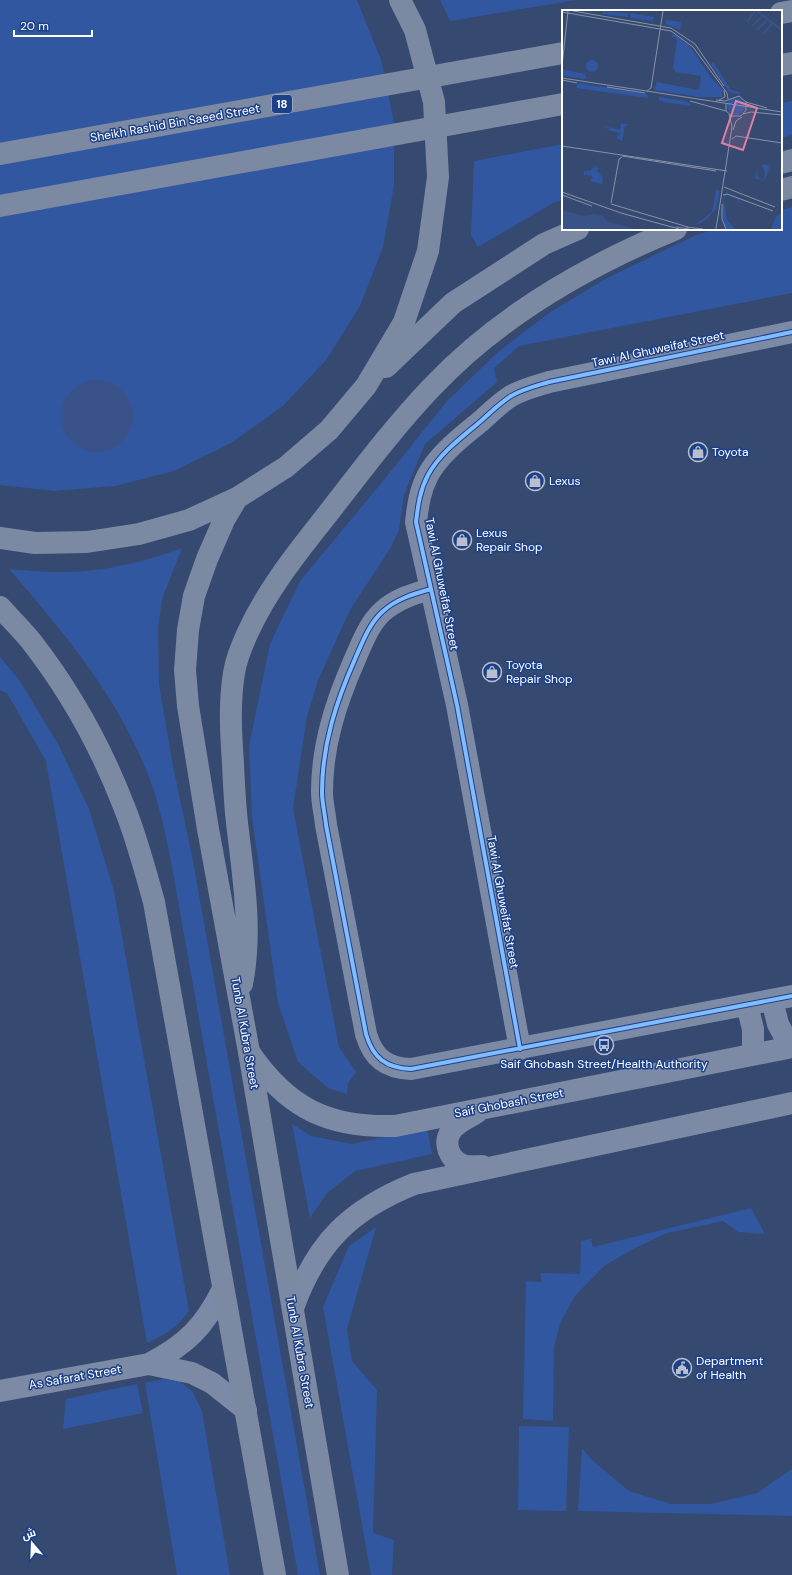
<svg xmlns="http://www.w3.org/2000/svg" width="792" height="1575" font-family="'DM Sans',Cairo,sans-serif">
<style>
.green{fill:#3157a0}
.water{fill:#395287}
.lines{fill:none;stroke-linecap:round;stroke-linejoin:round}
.minor{stroke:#7d8aa6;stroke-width:22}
.major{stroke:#7c89a3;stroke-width:22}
.major-bridge{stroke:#7c89a3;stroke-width:22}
.cycleway-casing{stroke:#1d4189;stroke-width:6}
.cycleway{stroke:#80bcff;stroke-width:4}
.labels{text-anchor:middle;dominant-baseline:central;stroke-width:3;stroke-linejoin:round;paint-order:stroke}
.shield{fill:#1d4189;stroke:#bbc6dc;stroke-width:1}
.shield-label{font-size:11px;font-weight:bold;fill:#fff}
.street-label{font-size:12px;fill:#fff;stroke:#1d4189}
.poi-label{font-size:12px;fill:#fff;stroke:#1d4189;text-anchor:start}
.inset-river{fill:none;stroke:#395287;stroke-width:2}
.inset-road{fill:none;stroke:#8692a9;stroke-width:1}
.view{fill:#dd80a5;fill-opacity:0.15;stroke:#dd80a5;stroke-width:2}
.inset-edge{fill:none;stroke:#fff;stroke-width:2}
</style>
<rect width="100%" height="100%" fill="#364970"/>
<path class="green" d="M 0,0 L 357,0 L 381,60 L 394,122 L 394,185 L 383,247 L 360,306 L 326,360 L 283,406 L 231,443 L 174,471 L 115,486 L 55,491 L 0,485 Z
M 440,0 L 576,0 L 450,21 Z
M 792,101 L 792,135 L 781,138 L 781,103 Z
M 563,144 L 563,200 L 553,203 L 478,247 L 471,235 L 474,161 Z
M 792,207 L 792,293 L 519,346 L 494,368 L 497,382 L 425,444 L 404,495 L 399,530 L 391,547 L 350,610 L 319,678 L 307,716 L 293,808 L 339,1047 L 356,1072 L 348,1083 L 347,1094 L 328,1088 L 298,1062 L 278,1003 L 252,817 L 249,746 L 270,644 L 300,581 L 383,481 L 447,401 L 498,352 L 549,313 L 607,278 L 696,235 L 717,229 L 781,229 L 781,210 Z
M 182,548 L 162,599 L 158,628 L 159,684 L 172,761 L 193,861 L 320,1575 L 298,1575 L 172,867 C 167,842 162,816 154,791 C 125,705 67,636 9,569 C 25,570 42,572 58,572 C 100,573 143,562 182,548 Z
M 0,657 L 20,681 L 59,746 L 89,809 L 114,891 L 189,1311 C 175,1329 168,1333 147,1343 L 46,761 L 7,693 L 0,690 Z
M 292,1124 L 311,1136 L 352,1144 L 427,1128 L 432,1154 L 355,1171 L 327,1193 L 310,1218 Z
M 751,1208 L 765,1234 L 738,1232 L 723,1221 L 667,1233 L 633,1249 L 604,1266 L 575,1296 L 561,1321 L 554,1347 L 553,1421 L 523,1419 L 526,1281 L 541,1282 L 541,1273 L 580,1274 L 581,1241 L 591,1239 L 593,1247 Z
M 376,1227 L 347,1329 L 352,1361 L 377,1390 L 373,1533 L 394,1540 L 392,1575 L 371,1575 L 323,1307 L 349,1246 Z
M 163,1379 L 179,1381 L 192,1391 L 202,1411 L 230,1575 L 177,1575 L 145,1383 Z
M 137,1384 L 143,1413 L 63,1429 L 66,1399 Z
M 519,1426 L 569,1427 L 566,1511 L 518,1510 Z
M 582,1448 L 592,1460 L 629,1491 L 671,1504 L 711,1504 L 757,1493 L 792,1469 L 792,1516 L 578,1511 Z"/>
<path class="water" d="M61 416a36 36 0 1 1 72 0a36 36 0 1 1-72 0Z"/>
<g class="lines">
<path class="minor" d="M 431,589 C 413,594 396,599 382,612 C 369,624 362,643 355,659 C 336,702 322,745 322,792 C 322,803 325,814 326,825 L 366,1034 C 373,1058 386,1068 411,1069 L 792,996
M 772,1000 L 778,1024 L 790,1047
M 747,1005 L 753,1029 L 753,1054
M 520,1049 L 457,705 L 416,522 C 418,505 420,490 428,475 C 440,453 462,437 481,421 C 491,412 500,403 511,396 C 523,389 536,386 549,382 L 792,332
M 249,1052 C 287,1108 328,1128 395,1126 L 792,1047
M 476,1113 C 468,1118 456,1123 451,1131 C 443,1143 449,1160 463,1165 C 469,1167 476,1166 482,1166
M 293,1308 C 316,1244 349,1210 414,1184 L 792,1103
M 149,1364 C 187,1344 204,1327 223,1289
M 0,1391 L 149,1364 L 192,1373 L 212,1383 L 246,1410"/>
<path class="major" d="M 781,13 L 792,11
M 781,65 L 792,63
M 781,163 L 792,160
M 781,190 L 792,187
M 386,367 L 453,303 L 544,244 L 578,229
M 237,498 L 224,520 L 207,559 L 194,596 L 188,630 L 185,670 L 188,706 L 208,829 L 249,1052 L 338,1575
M 0,538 L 35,543 L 87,542 L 139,534 L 189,520 L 237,498 L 286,467 L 329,430 L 366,386 L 404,322 L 428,251 L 438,177 L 434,102 L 415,30 L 400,0
M 0,607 C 10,618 21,629 31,641 C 70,691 102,749 125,809 C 137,839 145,870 154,902 L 275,1575
M 242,984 C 252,933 244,882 238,831 C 235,809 234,787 233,764 C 231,734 229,704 234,673 C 236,659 242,645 248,632 C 266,593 292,559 319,525 C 356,478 391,430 432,387 C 499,316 586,266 676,229"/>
<path class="major-bridge" d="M 0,154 L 563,53
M 0,206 L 563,104"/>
<defs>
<path id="cycleway" d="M 431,589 C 413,594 396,599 382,612 C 369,624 362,643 355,659 C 336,702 322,745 322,792 C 322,803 325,814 326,825 L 366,1034 C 373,1058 386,1068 411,1069 L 792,996
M 520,1049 L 457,705 L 416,522 C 418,505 420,490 428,475 C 440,453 462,437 481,421 C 491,412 500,403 511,396 C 523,389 536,386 549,382 L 792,332"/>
</defs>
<use href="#cycleway" class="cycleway-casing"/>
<use href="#cycleway" class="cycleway"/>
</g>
<defs>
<symbol id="shop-ring" viewBox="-11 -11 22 22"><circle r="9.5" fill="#1d4189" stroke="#b9bfcd" stroke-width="1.5"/><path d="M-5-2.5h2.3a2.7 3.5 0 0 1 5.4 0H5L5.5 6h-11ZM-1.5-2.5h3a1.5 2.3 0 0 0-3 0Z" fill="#b9bfcd"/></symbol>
<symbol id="bus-ring" viewBox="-11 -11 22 22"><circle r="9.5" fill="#1d4189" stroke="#b9bfcd" stroke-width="1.5"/><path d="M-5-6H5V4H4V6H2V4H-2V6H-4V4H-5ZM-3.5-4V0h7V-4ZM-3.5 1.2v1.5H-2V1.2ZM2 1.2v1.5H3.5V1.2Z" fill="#b9bfcd"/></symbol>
<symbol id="civic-ring" viewBox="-11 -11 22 22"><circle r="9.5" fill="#1d4189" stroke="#b9bfcd" stroke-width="1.5"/><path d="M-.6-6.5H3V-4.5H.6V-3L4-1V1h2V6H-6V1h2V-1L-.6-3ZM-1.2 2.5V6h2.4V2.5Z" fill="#b9bfcd"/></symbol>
</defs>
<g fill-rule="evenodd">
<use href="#shop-ring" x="687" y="441" width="22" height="22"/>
<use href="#shop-ring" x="524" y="470" width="22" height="22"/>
<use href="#shop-ring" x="451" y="529" width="22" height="22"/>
<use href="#shop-ring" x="481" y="661" width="22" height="22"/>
<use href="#bus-ring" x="593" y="1034" width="22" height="22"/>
<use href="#civic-ring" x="671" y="1357" width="22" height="22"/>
</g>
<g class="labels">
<rect class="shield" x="272" y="95" width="20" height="18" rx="3"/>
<g class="shield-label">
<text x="282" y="104">18</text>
</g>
<g class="street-label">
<text transform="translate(175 123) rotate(-10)">Sheikh Rashid Bin Saeed Street</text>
<text transform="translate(658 349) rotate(-12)">Tawi Al Ghuweifat Street</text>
<text transform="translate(442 584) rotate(79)">Tawi Al Ghuweifat Street</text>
<text transform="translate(503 902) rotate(80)">Tawi Al Ghuweifat Street</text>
<text transform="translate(245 1033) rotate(80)">Tunb Al Kubra Street</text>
<text transform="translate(509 1103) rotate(-11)">Saif Ghobash Street</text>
<text transform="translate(300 1352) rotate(80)">Tunb Al Kubra Street</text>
<text transform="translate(75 1377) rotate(-10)">As Safarat Street</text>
</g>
<g class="poi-label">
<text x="712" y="452">Toyota</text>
<text x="549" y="481">Lexus</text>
<text x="476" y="533">Lexus<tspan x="476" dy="14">Repair Shop</tspan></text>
<text x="506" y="665">Toyota<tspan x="506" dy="14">Repair Shop</tspan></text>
<text x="604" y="1064" text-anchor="middle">Saif Ghobash Street/Health Authority</text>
<text x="696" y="1361">Department<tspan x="696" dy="14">of Health</tspan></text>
</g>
</g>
<g transform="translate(562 10)">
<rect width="220" height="220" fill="#364970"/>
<path d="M 41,1 L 66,3 L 66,7 L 41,4 ZM 68,3 L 92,7 L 91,11 L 68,8 ZM 104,6 L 104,10 L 119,12 L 118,20 L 104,14 ZM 112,24 L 127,35 L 150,69 L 162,81 L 160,82 L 160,87 L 136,87 L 92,80 L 95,72 L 137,80 L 139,66 L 113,62 L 111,57 L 115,31 L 113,27 L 109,27 ZM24 56a6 6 0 1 1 12 0a6 6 0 1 1-12 0ZM 151,52 L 169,80 L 181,83 L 173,84 L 167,82 L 149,54 ZM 0,59 L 23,64 L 25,69 L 0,66 ZM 16,73 L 85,84 L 86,88 L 14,78 ZM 88,85 L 127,92 L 129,96 L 102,92 L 97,90 L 97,87 ZM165 96a9 9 0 1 1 18 0a9 9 0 1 1-18 0ZM 59,113 L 68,115 L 63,116 L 60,131 L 54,128 L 59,123 L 44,120 L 50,118 L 44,117 L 42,120 L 44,116 L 58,120 ZM 202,154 L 207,156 L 205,162 L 208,157 L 203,170 L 200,171 L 193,168 L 193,166 L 197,156 L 195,165 L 198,170 L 202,170 L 203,162 L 200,156 ZM 32,157 L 37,158 L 35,160 L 41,168 L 40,174 L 30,172 L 28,170 L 31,168 L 28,164 L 27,167 L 25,164 L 22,166 L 22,161 L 28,161 ZM 154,180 L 158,181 L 154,199 L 146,208 L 139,213 L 133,215 L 150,202 ZM 163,184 L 178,189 L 175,197 L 176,189 L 164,185 L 162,190 L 165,210 L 173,219 L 165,219 L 163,216 L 160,202 L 161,191 ZM 220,203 L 220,219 L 209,219 L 214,207 Z" fill="#3157a0"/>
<path d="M 0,200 L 22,206 L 33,204 L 41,206 L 45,211 L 72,219 L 4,219 L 0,218 Z" fill="#395287"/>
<path class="inset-river" d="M 195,1 L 220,20M 185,12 L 193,1M 190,16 L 201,6M 195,20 L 206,9M 201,24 L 211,13"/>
<path class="inset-road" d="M 11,1 L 109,18 L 133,34 L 162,76M 0,2 L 109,21 L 131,37 L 165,83 L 166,89M 0,56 L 6,1M 0,68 L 220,102M 0,70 L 15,73M 45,77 L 83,83M 85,81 L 89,78 L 101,1M 154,90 L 163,91 L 177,86 L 184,92 L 184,100 L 179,106 L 170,106 L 164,101 L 164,93M 157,90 L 163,87 L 162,80M 128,91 L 164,101M 184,92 L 205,98M 181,104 L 189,102 L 220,105M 171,120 L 174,111 L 180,107M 170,129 L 174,126 L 220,133M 0,136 L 165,161M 60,146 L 154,161M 162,177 L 213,197M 0,182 L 59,203 L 117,219M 0,185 L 30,196M 161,185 L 165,184 L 211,201M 49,193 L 57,149 L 60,147M 49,194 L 126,217M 160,194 L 160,209 L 164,219M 114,217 L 127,219M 124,217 L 141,219M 154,219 L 170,117 L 167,104"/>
<path class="view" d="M 174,91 L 195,98 L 181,140 L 160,133 Z"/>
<rect width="220" height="220" class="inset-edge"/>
</g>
<g transform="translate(32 1543) rotate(341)" stroke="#1d4189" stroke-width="3" paint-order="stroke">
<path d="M0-3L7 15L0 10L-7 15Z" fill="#ffffff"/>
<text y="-6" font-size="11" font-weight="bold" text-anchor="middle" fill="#ffffff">ش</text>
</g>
<path d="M14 30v6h78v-6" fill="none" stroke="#ffffff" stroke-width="2"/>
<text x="20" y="30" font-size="12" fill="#ffffff" stroke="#1d4189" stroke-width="3" paint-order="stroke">20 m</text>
</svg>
